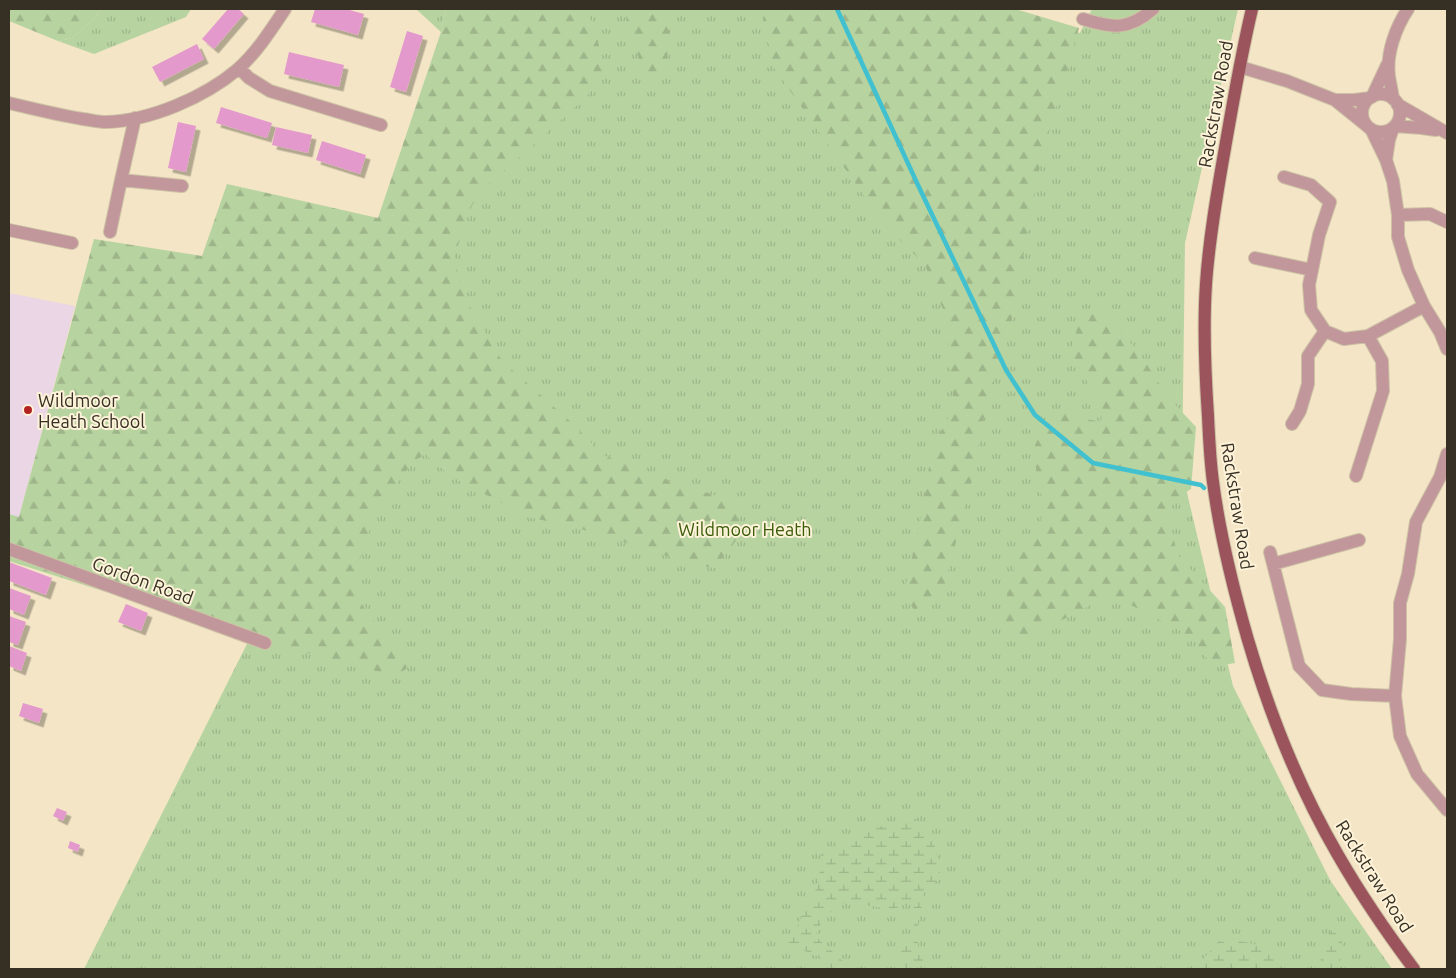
<svg xmlns="http://www.w3.org/2000/svg" width="1456" height="978" font-family="Ubuntu,sans-serif">
<style>
.education{fill:#ead6e5}
.grass{fill:url(#grass-tufts)}
.forest{fill:url(#forest-firs)}
.wetland{fill:url(#wetland-marsh)}
.lines{fill:none;stroke-linecap:round;stroke-linejoin:round}
.stream{stroke:#41c1d0;stroke-width:4.5}
.building{fill:#e499cc;filter:url(#shadow)}
.minor-casing{stroke:#cdc1a5;stroke-width:14}
.major-casing{stroke:#cdc1a5;stroke-width:14}
.minor{stroke:#c1979b;stroke-width:12}
.major{stroke:#9b545c;stroke-width:12}
.poi-dot{fill:#b22223;stroke:#fef3d9;stroke-width:2}
.labels{text-anchor:middle;dominant-baseline:central;stroke-width:4;stroke-linejoin:round;paint-order:stroke}
.street-label{font-size:18px;fill:#353023;stroke:#fef3d9}
.poi-label{font-size:18px;fill:#353023;stroke:#fef3d9;text-anchor:start}
.park-label{font-size:18px;fill:#395c09;stroke:#fef3d9}
</style>
<defs>
<pattern id="grass-tufts" width="24" height="20" patternUnits="userSpaceOnUse" patternTransform="scale(1.25)"><rect width="24" height="20" fill="#b7d3a0"/><path d="M3 7l-1-3M5 7V3M7 7l1-3M15 17l-1-3M17 17v-4M19 17l1-3" fill="none" stroke="#9eb58a"/></pattern>
<pattern id="forest-firs" width="22" height="20" patternUnits="userSpaceOnUse" patternTransform="scale(1.25)"><rect width="22" height="20" fill="#b7d3a0"/><path d="M5 1l3.5 6h-7zM16 11l3.5 6h-7z" fill="#9eb58a"/></pattern>
<pattern id="wetland-marsh" width="20" height="14" patternUnits="userSpaceOnUse" patternTransform="scale(1.25)"><rect width="20" height="14" fill="#b7d3a0"/><path d="M1 5h8M5 5V1M11 12h8M15 12V8" fill="none" stroke="#9eb58a"/></pattern>
<filter id="shadow"><feDropShadow dx="4.5" dy="4.5" stdDeviation="0" flood-color="#0004"/></filter>
</defs>
<rect width="100%" height="100%" fill="#f3e5c5"/>
<path class="education" d="M 9,293 L 75,306 L 19,518 L 9,514 Z"/>
<path class="grass" d="M 99,9 L 191,9 L 186,17 L 94,54 L 58,41 L 72,38 L 96,17 Z
M 416,9 L 446,9 L 441,32 Z
M 474,9 L 1006,9 L 1080,33 L 1092,9 L 1238,9 L 1185,243 L 1182,472 L 1233,686 L 1330,880 L 1392,969 L 84,969 L 250,638 L 382,207 Z"/>
<path class="forest" d="M 9,9 L 99,9 L 96,17 L 72,38 L 58,41 L 9,21 Z
M 446,9 L 585,9 L 594,25 L 605,71 L 587,96 L 526,152 L 480,191 L 467,215 L 454,259 L 465,298 L 502,361 L 571,422 L 603,455 L 655,476 L 726,499 L 736,506 L 741,534 L 715,568 L 693,565 L 637,546 L 581,529 L 529,517 L 452,477 L 425,454 L 411,464 L 374,517 L 355,575 L 363,609 L 409,658 L 406,669 L 395,676 L 250,638 L 9,561 L 9,514 L 19,517 L 94,239 L 202,256 L 227,184 L 378,218 L 441,32 Z
M 625,9 L 670,9 L 667,69 L 657,80 L 643,71 L 627,24 Z
M 764,9 L 1015,9 L 1079,28 L 1041,160 L 1010,327 L 985,412 L 974,473 L 941,598 L 914,610 L 904,593 L 921,517 L 932,448 L 954,407 L 944,312 L 925,265 L 884,224 L 774,68 L 763,20 Z
M 1092,308 L 1106,314 L 1140,354 L 1168,397 L 1196,427 L 1191,489 L 1174,500 L 1169,515 L 1177,554 L 1225,607 L 1235,663 L 1213,667 L 1192,637 L 1129,604 L 1098,601 L 1032,636 L 1002,636 L 1003,612 L 1013,572 L 1025,540 L 1040,527 L 1044,503 L 1040,494 L 1036,469 L 1035,445 L 1052,413 C 1071,410 1083,421 1101,421 L 1103,403 L 1069,357 L 1081,315 Z"/>
<path class="wetland" d="M 914,816 L 934,841 L 941,877 L 924,893 L 916,939 L 923,961 L 912,969 L 906,969 L 899,953 L 914,936 L 912,900 L 895,909 L 868,906 L 848,900 L 825,916 L 815,936 L 843,961 L 835,969 L 831,969 L 824,959 L 788,944 L 819,883 L 821,852 L 848,842 L 873,829 Z
M 1336,926 L 1341,935 C 1340,941 1340,944 1345,947 L 1341,959 L 1336,968 L 1326,969 C 1324,967 1322,965 1321,962 C 1317,950 1328,934 1336,926 Z
M 1223,937 L 1270,948 L 1279,969 L 1194,969 Z"/>
<g class="lines">
<path class="stream" d="M 837,9 L 917,183 L 1006,370 L 1035,415 L 1093,463 L 1201,485 L 1204,488"/>
</g>
<path class="building" d="M 228,9 L 238,9 L 244,14 L 214,49 L 202,39 Z
M 315,9 L 346,9 L 364,14 L 358,35 L 311,22 Z
M 407,31 L 423,36 L 406,92 L 390,87 Z
M 197,44 L 204,59 L 160,82 L 152,67 Z
M 289,52 L 344,65 L 339,87 L 284,74 Z
M 221,107 L 272,123 L 267,138 L 216,123 Z
M 178,122 L 196,126 L 186,172 L 168,168 Z
M 276,127 L 312,135 L 308,153 L 272,145 Z
M 322,141 L 366,155 L 360,174 L 316,160 Z
M 9,562 L 52,578 L 46,595 L 9,581 Z
M 9,588 L 31,596 L 24,615 L 9,609 Z
M 126,604 L 148,613 L 141,631 L 118,622 Z
M 9,616 L 26,622 L 18,645 L 9,642 Z
M 9,646 L 27,653 L 21,671 L 9,666 Z
M 23,703 L 43,709 L 39,723 L 19,716 Z
M 57,808 L 67,812 L 63,821 L 53,816 Z
M 70,841 L 80,845 L 78,852 L 68,848 Z"/>
<g class="lines">
<defs>
<path id="minor" d="M 1083,19 C 1112,28 1128,31 1153,9
M 1240,67 L 1287,81 L 1335,100 L 1354,100 L 1370,98
M 239,68 L 249,78 L 270,91 L 381,125
M1362 113a19 19 0 1 1 38 0a19 19 0 1 1-38 0Z
M 1372,97 L 1387,65
M 1393,99 C 1392,91 1390,83 1389,76 C 1386,53 1396,27 1408,9
M 1335,100 L 1366,125
M 9,103 C 34,109 58,115 83,119 C 91,120 99,122 106,122 C 150,121 205,97 238,69 C 257,52 271,30 285,9
M 1397,104 L 1447,133
M 135,118 L 121,180 L 182,186
M 1395,126 L 1422,128 L 1436,130
M 1371,129 L 1386,160 L 1393,181 L 1398,215 L 1398,237 L 1408,270 L 1424,306 L 1440,332 L 1447,349
M 1386,160 L 1389,140 L 1393,128
M 1284,177 L 1311,185 L 1330,202 L 1319,235 L 1309,285 L 1311,310 L 1325,331 L 1344,339 L 1368,336 L 1382,361 L 1383,391 L 1356,476
M 1398,215 L 1430,214 L 1447,222
M 9,230 L 72,243
M 110,232 L 121,180
M 1255,258 L 1312,270
M 1368,336 L 1424,306
M 1292,424 L 1300,411 L 1308,384 L 1308,356 L 1325,331
M 1447,454 L 1440,477 L 1416,522 L 1408,574 L 1400,603 L 1400,639 L 1395,696 L 1400,736 L 1417,774 L 1447,810
M 9,549 L 265,643
M 1270,552 L 1299,666 L 1322,690 L 1351,694 L 1395,696
M 1273,564 L 1359,540"/>
<path id="major" d="M 1252,9 C 1241,55 1233,102 1225,148 C 1217,193 1209,239 1206,284 C 1203,328 1205,372 1208,416 C 1209,438 1210,460 1213,482 C 1220,536 1233,588 1248,640 C 1270,715 1299,788 1338,855 C 1361,895 1387,933 1414,969"/>
</defs>
<use href="#minor" class="minor-casing"/>
<use href="#major" class="major-casing"/>
<use href="#minor" class="minor"/>
<use href="#major" class="major"/>
</g>
<circle class="poi-dot" cx="28" cy="410" r="5"/>
<g class="labels">
<g class="street-label">
<text transform="translate(1215 104) rotate(-80)">Rackstraw Road</text>
<text transform="translate(1238 506) rotate(81)">Rackstraw Road</text>
<text transform="translate(143 580) rotate(20)">Gordon Road</text>
<text transform="translate(1375 876) rotate(58)">Rackstraw Road</text>
</g>
<g class="poi-label">
<text x="38" y="400">Wildmoor<tspan x="38" dy="21">Heath School</tspan></text>
</g>
<g class="park-label">
<text x="745" y="529">Wildmoor Heath</text>
</g>
</g>
<rect width="1456" height="978" fill="none" stroke="#353023" stroke-width="20"/>
</svg>
